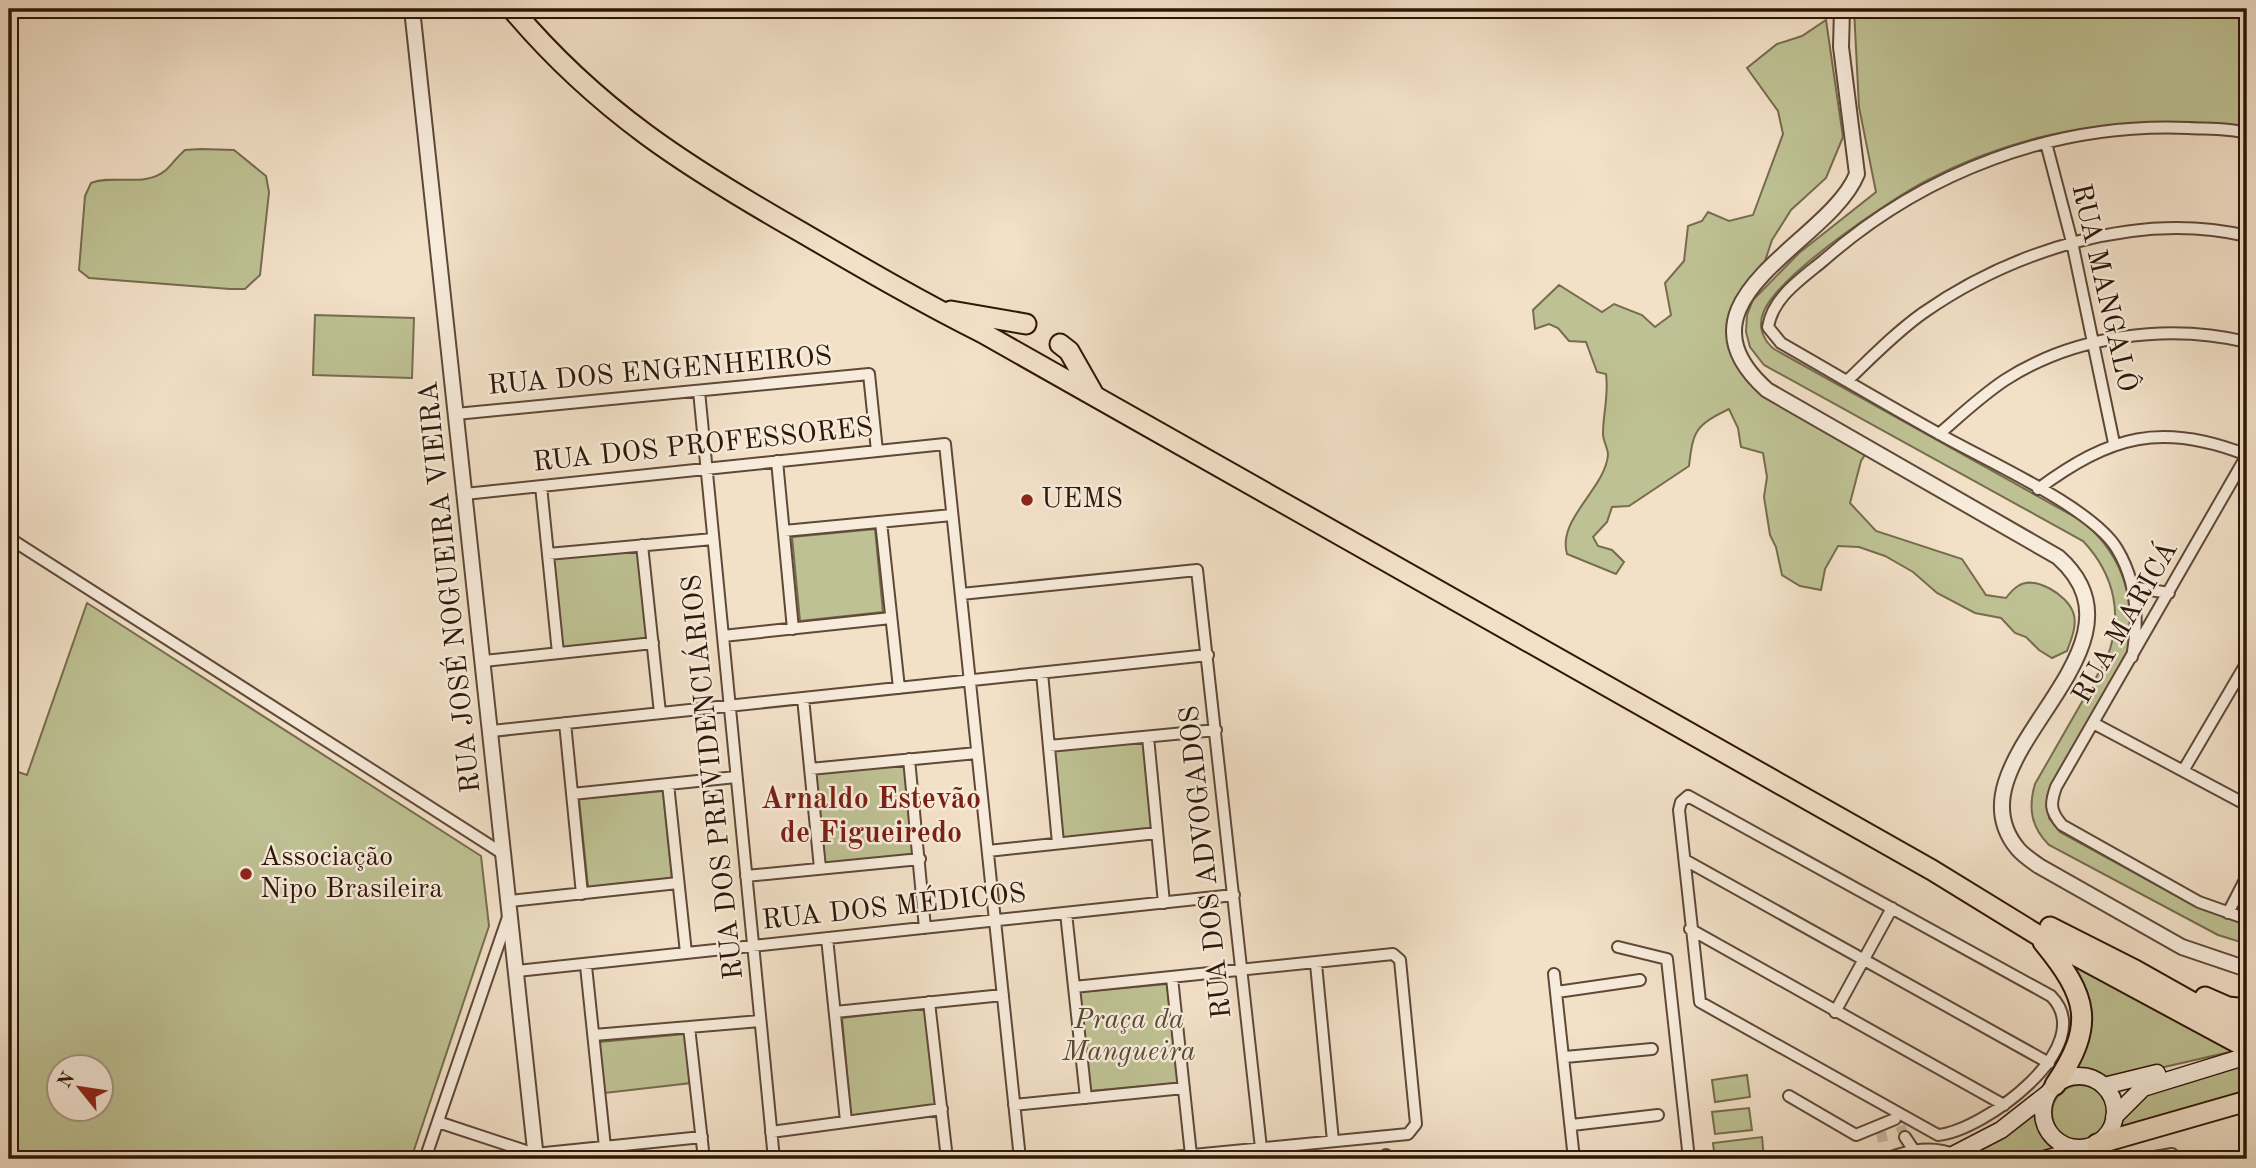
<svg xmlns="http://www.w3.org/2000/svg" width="2256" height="1168" font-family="'Old Standard TT',serif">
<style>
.green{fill:#bec193;stroke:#766c4e;stroke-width:2;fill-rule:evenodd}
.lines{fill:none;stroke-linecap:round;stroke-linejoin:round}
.minor-tunnel{stroke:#cbb8a1;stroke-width:10;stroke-dasharray:10 5;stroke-linecap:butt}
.minor-casing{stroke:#5f4838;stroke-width:14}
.tertiary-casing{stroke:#5f4838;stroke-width:18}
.secondary-casing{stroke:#2e1608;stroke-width:19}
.trunk-casing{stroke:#2e1608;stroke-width:23}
.minor{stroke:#f7ebdb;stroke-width:10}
.tertiary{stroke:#f7ebdb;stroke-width:14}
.secondary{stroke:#f7ebdb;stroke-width:16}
.trunk{stroke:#f2e0c7;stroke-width:19}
.poi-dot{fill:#8f2418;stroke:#f7ebdb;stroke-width:2.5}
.labels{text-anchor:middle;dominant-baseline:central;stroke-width:5;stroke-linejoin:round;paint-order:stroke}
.street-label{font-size:28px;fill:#2e1608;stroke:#f7ebdb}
.poi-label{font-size:28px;fill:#2e1608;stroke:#f7ebdb;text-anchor:start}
.park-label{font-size:28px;font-style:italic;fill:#594932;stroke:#f7ebdb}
.neighbourhood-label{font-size:30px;font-weight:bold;fill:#7a1f14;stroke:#f7ebdb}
</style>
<rect width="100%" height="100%" fill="#f2e0c7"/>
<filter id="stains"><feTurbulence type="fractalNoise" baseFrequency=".00286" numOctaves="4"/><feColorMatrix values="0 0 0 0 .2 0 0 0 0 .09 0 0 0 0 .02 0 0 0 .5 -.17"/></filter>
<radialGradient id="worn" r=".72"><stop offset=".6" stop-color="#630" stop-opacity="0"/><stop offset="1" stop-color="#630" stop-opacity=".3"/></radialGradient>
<path class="green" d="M 1854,9 L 2247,9 L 2247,127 C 2177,118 2106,121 2037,138 C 1999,148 1962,162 1928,180 C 1889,200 1781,273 1764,311 C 1757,326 1763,340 1774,349 L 2082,521 C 2126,557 2138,606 2126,660 L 2047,796 L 2049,818 L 2060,832 L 2195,906 L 2247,925 L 2247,944 L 2218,935 L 2049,845 C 2031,827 2028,808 2035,784 L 2106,660 C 2124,617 2115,575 2083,541 L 1764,365 L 1750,347 L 1746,332 L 1747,315 L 1753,300 L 1799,253 L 1876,192 L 1859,107 Z
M 1826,20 L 1843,137 L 1826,178 L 1791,210 L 1772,240 L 1764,264 L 1734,314 L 1740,364 L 1868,450 L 1861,461 L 1850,503 L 1876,531 L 1962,559 L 1986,595 L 2006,598 C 2009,594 2013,589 2018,586 C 2035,575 2067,595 2073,612 C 2078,624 2071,640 2067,651 L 2052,658 L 2039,650 L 2026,637 L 2015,633 L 2001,618 L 1975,613 L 1937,593 L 1913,572 L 1885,556 L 1859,547 L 1838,546 L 1825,569 L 1821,590 L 1800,586 L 1782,575 L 1776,547 L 1770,535 L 1764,497 L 1767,477 L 1763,453 L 1741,447 L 1738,428 L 1729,409 C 1696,425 1693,430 1689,466 L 1629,506 L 1612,507 L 1607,522 L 1593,537 L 1598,546 L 1612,550 L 1624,562 L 1616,574 L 1567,554 C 1557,519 1605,489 1608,455 C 1608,448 1603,441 1603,434 C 1603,413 1609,395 1606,374 L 1597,372 L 1586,342 L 1569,341 L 1558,328 L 1549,324 L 1535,329 L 1533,310 L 1559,285 L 1602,312 L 1614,304 L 1642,315 L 1655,327 L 1671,315 L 1665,283 L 1684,261 L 1688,226 L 1702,221 L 1708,212 L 1729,221 L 1753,215 L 1783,134 L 1778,111 L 1747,68 L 1777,44 L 1802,36 Z
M 201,149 L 234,150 L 266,176 L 269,192 L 260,275 L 245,289 L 230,289 L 89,278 L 79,270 L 85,196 L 91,183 C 114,174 145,188 166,170 C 172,164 178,156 185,150 Z
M 315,315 L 414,318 L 412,378 L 313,375 Z
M 875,529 L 883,612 L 800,621 L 792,537 Z
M 638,551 L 647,639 L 562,648 L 553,559 Z
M 87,603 L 481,856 L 489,926 L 411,1159 L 9,1159 L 9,769 L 27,775 ZM 60,1066 L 102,1066 L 102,1108 L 60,1108 Z
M 1143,742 L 1152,828 L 1063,838 L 1054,750 Z
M 905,764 L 915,855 L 824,863 L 815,773 Z
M 663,791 L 672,878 L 588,887 L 579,799 Z
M 2069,962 L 2234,1051 L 2112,1079 L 2090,1071 L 2073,1071 L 2079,1061 Z
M 1167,984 L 1178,1083 L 1090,1091 L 1080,992 Z
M 925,1008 L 935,1106 L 851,1116 L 842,1018 Z
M 685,1034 L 691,1083 L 605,1093 L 599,1042 Z
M 2247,1064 L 2247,1097 L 2119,1132 L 2123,1118 L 2151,1089 Z
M 1747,1075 L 1750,1097 L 1715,1102 L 1712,1080 Z
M2052 1113a28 28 0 1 1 56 0a28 28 0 1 1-56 0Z
M 2039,1107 C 2038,1127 2046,1141 2064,1148 L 2025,1159 L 1964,1159 L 2001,1139 Z
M 1749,1108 L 1752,1130 L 1715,1134 L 1712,1112 Z
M 1762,1137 L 1764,1159 L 1715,1159 L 1713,1143 Z"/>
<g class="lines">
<path class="minor-tunnel" d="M 1900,1126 L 1905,1137
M 1881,1132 L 1884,1146"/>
<defs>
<path id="minor" d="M 2046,143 L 2072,242 L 2114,443
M 1847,381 C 1871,358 1895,333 1923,313 C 2012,251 2138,210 2247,236
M 699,391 L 774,1159
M 456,414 L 869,374 L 877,451
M 1939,434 C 1961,415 1981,396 2005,380 C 2075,335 2168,323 2247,342
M 2247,455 L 2056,787 C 2050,804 2050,811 2062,825 L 2199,902 L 2247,919
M 777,461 L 793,629
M 541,486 L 558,653
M 2038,489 C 2110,436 2161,421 2247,455
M 465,494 L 945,444 L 1020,1159
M 881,522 L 899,688
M 784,531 L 952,515
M 9,538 L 505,855
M 642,545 L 660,713
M 548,554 L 713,539
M 2132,587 L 2169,593
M 961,594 L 1197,570 L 1261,1148
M 723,636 L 891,618
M 2132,657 C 2139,620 2137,582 2117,549 C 2093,508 1987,461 1943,436 C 1889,406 1835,374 1781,343 L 1768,327 C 1773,297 1801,279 1824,260 C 1924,172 2055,122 2189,128 C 2208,129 2229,128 2247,133
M 484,661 L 653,643
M 1042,673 L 1058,843
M 803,698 L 820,868
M 565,723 L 582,894
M 2095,724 L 2247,805
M 492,731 L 1208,655
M 1148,737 L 1164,903
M 1049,746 L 1216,730
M 909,759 L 925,928
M 810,769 L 977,753
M 2183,771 L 2247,662
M 668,784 L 686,953
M 572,794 L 736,777
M 1688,796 L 2051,996 C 2101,1046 1983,1131 1938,1135 L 1700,1002 L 1679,810 L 1681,802 Z
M 988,851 L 1157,833
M 1685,860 L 2049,1063
M 746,876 L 920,859
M 510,901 L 678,883
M 1066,913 L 1086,1098
M 2228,913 L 2247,876
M 1690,929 L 2004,1105
M 827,938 L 846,1121
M 1618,947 L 1667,959 L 1689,1159
M 1316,964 L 1333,1141
M 586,966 L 605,1147
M 517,971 L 1234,895
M 1554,974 L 1574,1159
M 1172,978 L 1191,1155
M 1074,987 L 1393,954 L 1400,960 L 1416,1124 L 1408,1134 L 1152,1159
M 1557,992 L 1640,980
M 929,1002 L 947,1159
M 835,1012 L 1003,995
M 1835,1012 L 1892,908
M 689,1027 L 704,1159
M 594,1035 L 760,1021
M 1565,1057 L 1652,1049
M 1789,1096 L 1856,1135 L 1895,1119
M 1014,1105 L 1184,1088
M 438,1122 L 535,1154 L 702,1137
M 1572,1125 L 1658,1115
M 771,1132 L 942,1109
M 1905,1137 L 1913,1149
M 1386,1155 L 1386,1159
M 1888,1158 C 1911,1150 1932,1145 1956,1155
M 425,1159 L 508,917
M 2143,1159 L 2172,1154 L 2177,1159"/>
<path id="tertiary" d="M 412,9 L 536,1159
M 1842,9 L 1841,47 L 1857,174 C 1829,244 1665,299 1767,390 L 2058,557 C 2164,651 1942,759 2018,849 C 2024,856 2032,861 2039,866 L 2182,947 L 2247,969"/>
<path id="secondary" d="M2043 1112a36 36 0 1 1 72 0a36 36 0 1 1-72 0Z
M 2104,1086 L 2157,1073
M 2114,1117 L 2143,1088 L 2247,1056
M 1945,1159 L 2001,1130 L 2047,1094
M 2045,1159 L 2079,1150"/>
<path id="trunk" d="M 512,9 C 598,111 687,167 801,232 C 861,267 921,302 983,333 L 1932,870 L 2036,934 L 2247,1048
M 951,311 L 1026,324
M 1060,344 L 1069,351 L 1094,395
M 2050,927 L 2135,970 L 2247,1033
M 2043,942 C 2088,997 2096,1024 2055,1085
M 2205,997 L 2228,1007 L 2247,1009
M 2097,1144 L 2247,1101"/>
</defs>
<use href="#minor" class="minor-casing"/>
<use href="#tertiary" class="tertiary-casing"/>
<use href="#secondary" class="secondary-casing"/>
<use href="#trunk" class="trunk-casing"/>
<use href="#minor" class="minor"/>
<use href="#tertiary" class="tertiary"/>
<use href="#secondary" class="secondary"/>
<use href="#trunk" class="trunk"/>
</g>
<g class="poi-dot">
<circle cx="1027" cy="500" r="7"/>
<circle cx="246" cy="874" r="7"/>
</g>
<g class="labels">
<g class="street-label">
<text transform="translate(2103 288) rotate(77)">RUA MANGALÔ</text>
<text transform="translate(660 372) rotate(-5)">RUA DOS ENGENHEIROS</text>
<text transform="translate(703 446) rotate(-6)">RUA DOS PROFESSORES</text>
<text transform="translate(451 587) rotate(-96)">RUA JOSÉ NOGUEIRA VIEIRA</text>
<text transform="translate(2126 623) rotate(-60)">RUA MARICÁ</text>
<text transform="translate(714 777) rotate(-96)">RUA DOS PREVIDENCIÁRIOS</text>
<text transform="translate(1207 862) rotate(-96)">RUA DOS ADVOGADOS</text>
<text transform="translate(894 908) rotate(-6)">RUA DOS MÉDICOS</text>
</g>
<g class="poi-label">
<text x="1041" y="500">UEMS</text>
<text x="260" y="858">Associação<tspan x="260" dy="32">Nipo Brasileira</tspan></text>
</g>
<g class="park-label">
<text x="1129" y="1021">Praça da<tspan x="1129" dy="32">Mangueira</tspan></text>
</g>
<g class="neighbourhood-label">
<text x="871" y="800">Arnaldo Estevão<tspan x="871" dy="34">de Figueiredo</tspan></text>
</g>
</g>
<rect width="2256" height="1168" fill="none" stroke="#f2e0c7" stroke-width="35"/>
<rect x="10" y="10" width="2235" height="1147" fill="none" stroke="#2e1608" stroke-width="3.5"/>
<rect x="18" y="18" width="2221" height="1133" fill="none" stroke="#2e1608" stroke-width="2"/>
<g transform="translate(80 1088) rotate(300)"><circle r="33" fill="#f7ebdb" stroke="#a79687" stroke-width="2"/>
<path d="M0-5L12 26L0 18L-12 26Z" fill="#8f2418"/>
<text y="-10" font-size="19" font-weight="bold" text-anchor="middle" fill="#2e1608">N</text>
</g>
<rect width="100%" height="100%" filter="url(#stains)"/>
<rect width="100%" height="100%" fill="url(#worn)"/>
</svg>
